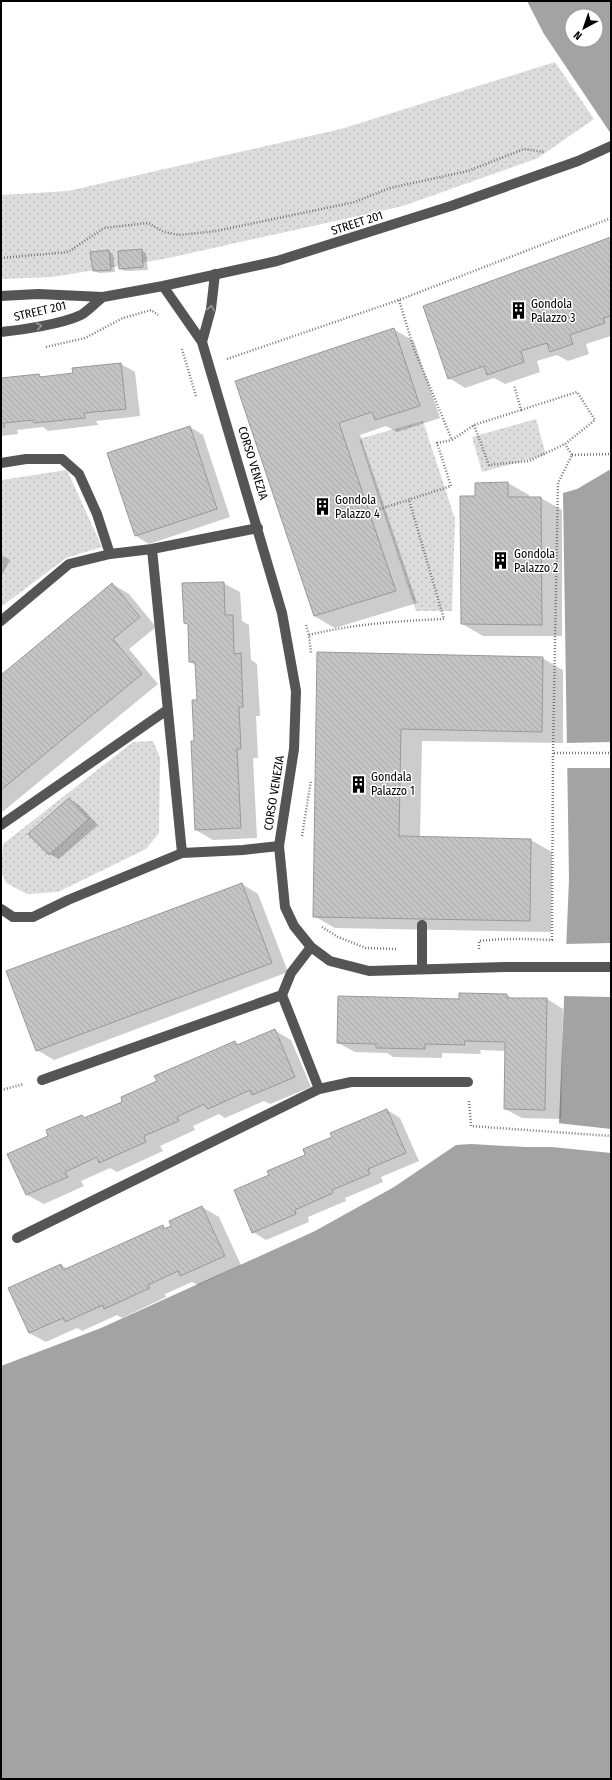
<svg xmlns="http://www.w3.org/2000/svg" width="612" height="1780" font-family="'Fira Sans Condensed',sans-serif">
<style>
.grass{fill:url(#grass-dots)}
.water{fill:#a3a3a3;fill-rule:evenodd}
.pier{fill:#fff}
.shadow{fill:#0003}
.building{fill:url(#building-back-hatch);stroke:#999}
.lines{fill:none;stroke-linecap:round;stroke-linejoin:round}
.path{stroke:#777;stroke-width:2.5;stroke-dasharray:1 2;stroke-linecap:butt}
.minor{stroke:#555;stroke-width:10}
.oneway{stroke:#999}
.labels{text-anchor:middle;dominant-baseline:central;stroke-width:3;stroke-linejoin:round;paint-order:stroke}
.street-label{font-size:12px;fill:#000;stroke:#fff}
.poi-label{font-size:12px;fill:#000;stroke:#fff;text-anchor:start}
</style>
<defs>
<pattern id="grass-dots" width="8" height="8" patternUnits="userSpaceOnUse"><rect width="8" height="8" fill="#dcdcdc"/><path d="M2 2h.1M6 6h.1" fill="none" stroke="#bbb" stroke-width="1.8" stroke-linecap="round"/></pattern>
<pattern id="building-back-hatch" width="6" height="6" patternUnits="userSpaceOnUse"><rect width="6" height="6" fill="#c4c4c4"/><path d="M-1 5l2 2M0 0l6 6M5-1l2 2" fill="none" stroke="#a7a7a7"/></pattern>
</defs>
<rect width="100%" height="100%" fill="#fff"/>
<path class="grass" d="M 555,62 L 594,119 L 538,158 L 403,206 L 164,259 L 52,277 L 1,279 L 1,195 L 68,191 L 341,129 Z
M 536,419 L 546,455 L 482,472 L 472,437 Z
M 423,421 L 455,519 L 452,611 L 416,611 L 359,439 Z
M 67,470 L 102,547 L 66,558 L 1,607 L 1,480 Z
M 153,741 L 160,758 L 159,833 L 146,849 L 58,892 L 27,894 L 6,883 L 1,871 L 3,844 L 133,742 Z"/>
<path class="water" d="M 527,1 L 611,1 L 611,134 L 544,34 ZM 572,16 L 596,16 L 596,40 L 572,40 Z
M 611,469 L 611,1779 L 1,1779 L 1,1366 L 101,1328 L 315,1231 L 394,1187 L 456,1145 L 471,1144 L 525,1147 L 558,1147 L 569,879 L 563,493 L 577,489 Z"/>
<path class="pier" d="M 611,742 L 611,768 L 566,768 L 565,743 Z
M 611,943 L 611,997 L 563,996 L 565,944 Z
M 557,1123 L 611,1129 L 611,1153 L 542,1146 L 556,1145 Z"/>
<path class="shadow" d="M 611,238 L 611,336 L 586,344 L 589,354 L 568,361 L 557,355 L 537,361 L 540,372 L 505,384 L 494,378 L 465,388 L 449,378 Z
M 141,250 L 146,253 L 148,270 L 125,271 L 120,269 Z
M 108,251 L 113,254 L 115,272 L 99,273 L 94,271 Z
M 393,329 L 414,341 L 440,418 L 397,432 L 386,426 L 360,435 L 417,603 L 335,628 L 314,616 L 237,382 Z
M 121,364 L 135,372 L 140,416 L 96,421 L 98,425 L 48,431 L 43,427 L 17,430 L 18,434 L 1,436 L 1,379 L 39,375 L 44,378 L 74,374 L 73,369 Z
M 190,427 L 203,435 L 230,517 L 149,544 L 136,536 Z
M 508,483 L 529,495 L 529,498 L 541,498 L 562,510 L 562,636 L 483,636 L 462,624 L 476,497 Z
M 1,555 L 10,560 L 1,577 Z
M 223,583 L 240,592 L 242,621 L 249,625 L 251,660 L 257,664 L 260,716 L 256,716 L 258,758 L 253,758 L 257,838 L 213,840 L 196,830 L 195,742 L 198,701 L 196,665 L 190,662 L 189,625 L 185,622 Z
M 112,584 L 129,594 L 156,627 L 129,649 L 158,684 L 1,813 L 1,676 Z
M 318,653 L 542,658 L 563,670 L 563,743 L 422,741 L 420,837 L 531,840 L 552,852 L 551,932 L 335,928 L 314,916 Z
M 69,799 L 79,805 L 98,825 L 59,859 L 49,854 Z
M 242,884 L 258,894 L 288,972 L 54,1060 L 37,1050 Z
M 507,995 L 514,999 L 547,999 L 563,1009 L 561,1119 L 522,1118 L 505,1109 L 506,1051 L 480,1050 L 481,1054 L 442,1053 L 442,1058 L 393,1057 L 387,1053 L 355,1052 L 338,1043 L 460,1000 Z
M 274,1030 L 291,1040 L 311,1087 L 270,1104 L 264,1101 L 225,1118 L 219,1114 L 193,1126 L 195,1130 L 160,1146 L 163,1151 L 117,1172 L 110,1168 L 81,1181 L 84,1186 L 44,1204 L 27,1195 L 9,1155 L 50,1136 L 82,1116 L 87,1118 L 124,1102 L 158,1082 L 235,1043 L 240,1045 Z
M 387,1110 L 400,1118 L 419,1161 L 381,1177 L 383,1182 L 345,1198 L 346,1201 L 308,1217 L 309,1222 L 266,1240 L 253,1232 L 271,1176 L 333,1138 Z
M 202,1207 L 219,1217 L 241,1265 L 198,1285 L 192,1282 L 165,1294 L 166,1297 L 122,1318 L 117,1315 L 82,1331 L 77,1328 L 46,1342 L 29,1333 L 61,1265 L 68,1269 L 163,1226 L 167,1229 Z"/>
<path class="building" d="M 611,237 L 611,316 L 603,318 L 605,323 L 570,335 L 573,344 L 550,352 L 547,343 L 521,351 L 524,362 L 487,375 L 484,366 L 448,379 L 423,306 Z
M 142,249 L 143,267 L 119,269 L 118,251 Z
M 109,250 L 111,270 L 93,271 L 90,252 Z
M 394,328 L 420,406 L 375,420 L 372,412 L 339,423 L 396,591 L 314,616 L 235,381 Z
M 121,363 L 126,409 L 84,413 L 85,418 L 34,423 L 33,420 L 4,423 L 5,427 L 1,427 L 1,378 L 39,374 L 40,377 L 73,373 L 72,368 Z
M 190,426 L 217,509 L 135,536 L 107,453 Z
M 508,482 L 508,497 L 541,497 L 542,625 L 461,624 L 460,496 L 475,496 L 475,483 Z
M 224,582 L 225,615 L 233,615 L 234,654 L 241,653 L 243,707 L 239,707 L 241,749 L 237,749 L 241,828 L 195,830 L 191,741 L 194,741 L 192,700 L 197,700 L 195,662 L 189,662 L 188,624 L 184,623 L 182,583 Z
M 112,583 L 140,617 L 113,639 L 142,674 L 1,790 L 1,675 Z
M 317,652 L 543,657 L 542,732 L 401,729 L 399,836 L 531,839 L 530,921 L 313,917 Z
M 69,798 L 89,819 L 49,855 L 28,834 Z
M 242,883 L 272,963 L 36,1051 L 6,971 Z
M 459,993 L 507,994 L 507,998 L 547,998 L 545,1110 L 504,1109 L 505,1042 L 464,1041 L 465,1045 L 425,1044 L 425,1049 L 376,1048 L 376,1044 L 337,1043 L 338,996 L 459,999 Z
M 275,1029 L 295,1077 L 252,1095 L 250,1090 L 208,1109 L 204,1104 L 177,1117 L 179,1121 L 144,1136 L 146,1142 L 99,1163 L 97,1157 L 65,1172 L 68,1177 L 26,1195 L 7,1154 L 48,1136 L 46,1130 L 82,1115 L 84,1118 L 122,1102 L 121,1097 L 157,1081 L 154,1076 L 235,1041 L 237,1045 Z
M 387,1109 L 406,1153 L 368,1169 L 370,1174 L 332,1190 L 333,1193 L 295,1210 L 296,1214 L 252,1233 L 234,1190 L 269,1175 L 267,1171 L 305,1155 L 303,1149 L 332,1137 L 330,1133 Z
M 202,1206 L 225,1256 L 180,1276 L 178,1271 L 148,1285 L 150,1288 L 104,1309 L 103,1305 L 65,1322 L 63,1318 L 29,1333 L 8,1288 L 61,1264 L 63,1270 L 163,1225 L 164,1229 L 171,1226 L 169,1221 Z"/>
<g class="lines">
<path class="path" d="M 1,258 L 68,252 L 104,228 L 148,223 L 164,232 L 179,235 L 216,231 L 355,202 L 390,188 L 468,171 L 524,149 L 544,152
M 399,300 L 414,349 L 452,440 L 474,425 L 521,410 L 514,385
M 46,347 L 85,338 L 123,318 L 151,310 L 158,315
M 182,349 L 196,396
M 227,359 L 399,300 L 611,218
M 474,425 L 489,465 L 529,461 L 565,444 L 595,420 L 577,392 L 521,410
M 572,455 L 611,454
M 377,510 L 451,486 L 437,443 L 452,440
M 306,625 L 309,635 L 311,653
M 309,635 C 353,624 398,621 444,619 L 409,500
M 554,753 L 611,753
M 302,836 L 311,780
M 322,927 L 338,937 L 366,948 L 396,949
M 479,949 L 479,941 C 504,938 527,939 552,940 L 553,753 L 558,483 L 572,455 L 565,444
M 1,1090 L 24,1084
M 469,1101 L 471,1126 L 611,1136
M 1,1156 L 1,1167"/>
<path class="minor" d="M 163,286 L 202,342 L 282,613 L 296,691 L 294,749 L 279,846 L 285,907 L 294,926 L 311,947 L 330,961 L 369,971 L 505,967 L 611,967
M 1,296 L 38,294 L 103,297 L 163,286 L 277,261 L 451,206 L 578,161 L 611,146
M 1,332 C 22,330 62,324 81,315 C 88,311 96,302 103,297
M 202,342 L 211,309 L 215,274
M 1,463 L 26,459 L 62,459 L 79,474 L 97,514 L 110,554
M 152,549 L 182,853
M 1,621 L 69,564 L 110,554 L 152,549 L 258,528
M 1,825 L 167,710
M 1,909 L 13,917 L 33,917 L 68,900 L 182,853 L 243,850 L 279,846
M 422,969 L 422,925
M 282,995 L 319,1089
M 42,1080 L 282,995 L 291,973 L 311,947
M 17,1238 L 319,1089 L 351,1082 L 468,1082"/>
</g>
<defs><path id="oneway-chevron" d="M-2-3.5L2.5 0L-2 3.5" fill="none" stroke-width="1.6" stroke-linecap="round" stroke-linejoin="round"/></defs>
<g class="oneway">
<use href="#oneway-chevron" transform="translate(211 308) rotate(-80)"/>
<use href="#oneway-chevron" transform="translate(39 326) rotate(-12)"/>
</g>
<defs>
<symbol id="building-bare" viewBox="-9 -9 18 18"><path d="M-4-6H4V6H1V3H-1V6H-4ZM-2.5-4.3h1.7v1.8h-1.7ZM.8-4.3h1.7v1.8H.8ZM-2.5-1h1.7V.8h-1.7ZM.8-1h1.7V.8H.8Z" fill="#000" stroke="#fff" stroke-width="2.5" paint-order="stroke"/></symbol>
</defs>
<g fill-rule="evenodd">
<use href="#building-bare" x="506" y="298" width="25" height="25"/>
<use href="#building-bare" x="310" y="494" width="25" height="25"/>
<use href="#building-bare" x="488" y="548" width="25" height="25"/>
<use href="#building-bare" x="346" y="772" width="25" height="25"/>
</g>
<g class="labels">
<g class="street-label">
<text transform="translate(357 223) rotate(-18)">STREET 201</text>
<text transform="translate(40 311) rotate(-13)">STREET 201</text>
<text transform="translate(253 463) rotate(73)">CORSO VENEZIA</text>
<text transform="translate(274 793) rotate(-81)">CORSO VENEZIA</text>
</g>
<g class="poi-label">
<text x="531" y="304">Gondola<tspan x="531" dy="14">Palazzo 3</tspan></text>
<text x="335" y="500">Gondola<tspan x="335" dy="14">Palazzo 4</tspan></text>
<text x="514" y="554">Gondola<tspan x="514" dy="14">Palazzo 2</tspan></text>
<text x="371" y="777">Gondala<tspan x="371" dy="14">Palazzo 1</tspan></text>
</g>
</g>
<rect width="612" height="1780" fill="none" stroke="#000000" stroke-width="4"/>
<g transform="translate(584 28) rotate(220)"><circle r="19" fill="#ffffff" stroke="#999999"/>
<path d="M0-3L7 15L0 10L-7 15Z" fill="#000000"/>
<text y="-6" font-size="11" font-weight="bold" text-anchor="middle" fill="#000000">N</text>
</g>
</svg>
